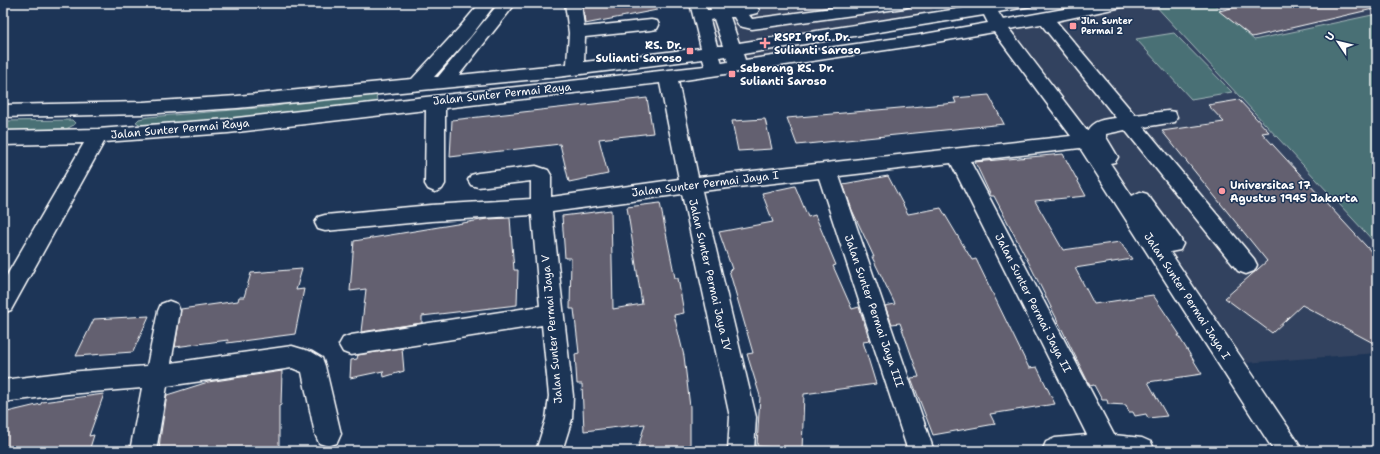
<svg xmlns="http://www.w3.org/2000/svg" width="1380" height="454" font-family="'Shantell Sans',sans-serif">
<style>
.built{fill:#32425e}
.green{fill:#487075;stroke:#a4b8ba}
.building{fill:#646170;stroke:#fff}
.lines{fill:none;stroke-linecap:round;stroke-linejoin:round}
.minor-casing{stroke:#fff;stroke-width:3}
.minor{fill:#1d3557;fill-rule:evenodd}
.poi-dot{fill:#ff9aa2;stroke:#1d3557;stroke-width:1.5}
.labels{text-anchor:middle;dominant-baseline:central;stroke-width:3;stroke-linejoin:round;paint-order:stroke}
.far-poi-label{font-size:9px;font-weight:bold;fill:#fff;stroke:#1d3557;text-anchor:start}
.poi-label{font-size:11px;font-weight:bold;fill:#fff;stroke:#1d3557;text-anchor:start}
.street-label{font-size:11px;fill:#fff;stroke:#1d3557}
</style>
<rect width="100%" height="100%" fill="#1d3557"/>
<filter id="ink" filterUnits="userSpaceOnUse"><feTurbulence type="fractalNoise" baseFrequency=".025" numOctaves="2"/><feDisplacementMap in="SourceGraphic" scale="8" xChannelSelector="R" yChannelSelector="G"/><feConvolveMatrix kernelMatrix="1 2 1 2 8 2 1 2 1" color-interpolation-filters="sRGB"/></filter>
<g filter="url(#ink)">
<path class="built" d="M 686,3 L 928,3 L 936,15 L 715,70 Z
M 1123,3 L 1377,3 L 1377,353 L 1232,364 L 998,27 Z"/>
<path class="green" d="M 1153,3 L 1213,3 L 1254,40 L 1377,14 L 1377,245 Z
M 1174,33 L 1232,92 L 1191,99 L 1136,39 Z
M 376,93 L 377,102 L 241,118 L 141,125 L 136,122 L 139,119 L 148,117 L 270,107 L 328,97 Z
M 72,120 L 75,123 L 74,125 L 66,129 L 3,131 L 3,121 Z"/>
<path class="building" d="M 586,3 L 656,3 L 657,10 L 585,24 L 583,4 Z
M 1252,3 L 1372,3 L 1373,9 L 1252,37 L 1219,11 Z
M 989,95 L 1004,124 L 797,145 L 787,118 L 956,103 L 954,98 Z
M 647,98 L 653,133 L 599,139 L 608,174 L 569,182 L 560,144 L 450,157 L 452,120 Z
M 1239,100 L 1269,132 L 1262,133 L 1377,258 L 1377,345 L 1302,305 L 1272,333 L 1225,298 L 1267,261 L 1162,131 L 1224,122 L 1208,105 Z
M 765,119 L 772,149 L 738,151 L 732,121 Z
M 1063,154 L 1086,196 L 1035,201 L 1063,250 L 1120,242 L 1132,259 L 1075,268 L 1094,304 L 1153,295 L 1180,335 L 1178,335 L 1202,374 L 1148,382 L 1167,416 L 1148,418 L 1146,414 L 1135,416 L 1133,412 L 1129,412 L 1126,405 L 1108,404 L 1107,400 L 1102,400 L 1094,385 L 1090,386 L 1031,267 L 994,196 L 991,196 L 975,162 Z
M 888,176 L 908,214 L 941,208 L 972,260 L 976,259 L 1029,368 L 1037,367 L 1055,404 L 990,414 L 995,424 L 933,435 L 911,378 L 919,377 L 900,323 L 892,324 L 885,306 L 895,304 L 872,257 L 874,257 L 852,210 L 843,184 Z
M 795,186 L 808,217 L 815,215 L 836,265 L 833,266 L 852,309 L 859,307 L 870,341 L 863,342 L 876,384 L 804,394 L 802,451 L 757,446 L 760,396 L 747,354 L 753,353 L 729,270 L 732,269 L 719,232 L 773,222 L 762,193 Z
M 660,203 L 675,278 L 678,278 L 684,313 L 674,315 L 684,356 L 690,407 L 690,451 L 637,451 L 645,424 L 584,431 L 582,384 L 577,384 L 575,354 L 579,353 L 574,309 L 570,309 L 571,258 L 565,258 L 562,216 L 611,210 L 613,309 L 642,304 L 627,207 Z
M 510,218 L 514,270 L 518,270 L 517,305 L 422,316 L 422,323 L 361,332 L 366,289 L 350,291 L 354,241 L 487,219 Z
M 302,269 L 296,290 L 304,289 L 295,334 L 227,343 L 228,340 L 175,347 L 181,309 L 238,301 L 239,297 L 244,297 L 251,273 Z
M 149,316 L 133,352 L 76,356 L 94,319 Z
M 402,348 L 404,371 L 384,377 L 383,371 L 350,378 L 351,360 L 357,359 L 358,355 Z
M 282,371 L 281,405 L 279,406 L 279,451 L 159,451 L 160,439 L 167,395 L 208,382 Z
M 104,394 L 89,436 L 94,435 L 89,451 L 3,451 L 3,413 L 41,404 L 42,402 Z"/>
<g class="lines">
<defs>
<path id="minor" d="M 480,3 L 496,3 L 471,36 L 434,77 L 438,77 L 499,3 L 516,3 L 459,75 L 567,64 L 569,33 L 565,3 L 581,3 L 584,27 L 651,20 L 657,21 L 659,25 L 657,29 L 651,30 L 585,37 L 584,62 L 701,48 L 690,3 L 704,3 L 707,10 L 711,10 L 709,3 L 725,3 L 727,8 L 751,5 L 757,7 L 759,10 L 757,13 L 749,15 L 752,19 L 868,3 L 912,3 L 910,6 L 904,8 L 752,29 L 739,26 L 734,17 L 730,17 L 739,43 L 996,3 L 1033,3 L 1031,6 L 998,12 L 1003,20 L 1097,3 L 1129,3 L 1127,6 L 1056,21 L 1135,115 L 1168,111 L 1175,112 L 1177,117 L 1175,122 L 1144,127 L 1254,259 L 1257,265 L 1254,271 L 1246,274 L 1238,271 L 1125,130 L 1106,134 L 1106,137 L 1118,157 L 1115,162 L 1110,163 L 1132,196 L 1140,192 L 1147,194 L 1180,238 L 1183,244 L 1180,250 L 1170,252 L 1298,442 L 1302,451 L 1274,451 L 1080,148 L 970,161 L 1114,435 L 1142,438 L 1151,442 L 1155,451 L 1042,451 L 1046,442 L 1055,438 L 1087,435 L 951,163 L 839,176 L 934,451 L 908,451 L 819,178 L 702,191 L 756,417 L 754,451 L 728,451 L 730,417 L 682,194 L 552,212 L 573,396 L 572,419 L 562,451 L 536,451 L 546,419 L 549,396 L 542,325 L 351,355 L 343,352 L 339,345 L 343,338 L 351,335 L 540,306 L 532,215 L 431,221 L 325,231 L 318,229 L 315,223 L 318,217 L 325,215 L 431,205 L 531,199 L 531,181 L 478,187 L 471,185 L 468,180 L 471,175 L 478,173 L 536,166 L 548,170 L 551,175 L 551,197 L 679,179 L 660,83 L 445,108 L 445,184 L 442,189 L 435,192 L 428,189 L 425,184 L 426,110 L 228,133 L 104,142 L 11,310 L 3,313 L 3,282 L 84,143 L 3,145 L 3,131 L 98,129 L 228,119 L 705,66 L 703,59 L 557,77 L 237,108 L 143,114 L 3,117 L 3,105 L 143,102 L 237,96 L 412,79 L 459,28 ZM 984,15 L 988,23 L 919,35 L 745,60 L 743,54 ZM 714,19 L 723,46 L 717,46 L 710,20 ZM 1041,24 L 1116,118 C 1105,119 1093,120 1087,131 L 1009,29 ZM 994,32 L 1071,136 L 698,177 L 678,81 L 919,45 ZM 726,56 L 728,62 L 722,63 L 720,57 Z
M 169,301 L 177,304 L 180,311 L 171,363 L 292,346 L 312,352 L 322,358 L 325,366 L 341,434 L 337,443 L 328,446 L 319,443 L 315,434 L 302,372 L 292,368 L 167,386 L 156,451 L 130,451 L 142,388 L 68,394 L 3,402 L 3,380 L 68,372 L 147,366 L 158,311 L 161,304 Z"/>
</defs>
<use href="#minor" class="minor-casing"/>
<use href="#minor" class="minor"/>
</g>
</g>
<g class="poi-dot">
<rect x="1069" y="22" width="8" height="8" rx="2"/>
<path d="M763 37h4v4h4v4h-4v4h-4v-4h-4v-4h4z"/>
<rect x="686" y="47" width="8" height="8" rx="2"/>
<rect x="728" y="70" width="8" height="8" rx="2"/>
<circle cx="1222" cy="191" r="4"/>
</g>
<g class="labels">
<g class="far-poi-label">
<text x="1081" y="21">Jln. Sunter<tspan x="1081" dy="10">Permai 2</tspan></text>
</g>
<g class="poi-label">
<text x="774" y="37">RSPI Prof. Dr.<tspan x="774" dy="13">Sulianti Saroso</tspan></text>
<text x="682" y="45" text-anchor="end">RS. Dr.<tspan x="682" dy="13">Sulianti Saroso</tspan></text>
<text x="740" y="68">Seberang RS. Dr.<tspan x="740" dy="13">Sulianti Saroso</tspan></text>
<text x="1230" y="185">Universitas 17<tspan x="1230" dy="13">Agustus 1945 Jakarta</tspan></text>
</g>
<g class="street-label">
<text transform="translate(502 94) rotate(-6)">Jalan Sunter Permai Raya</text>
<text transform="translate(180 129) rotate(-5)">Jalan Sunter Permai Raya</text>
<text transform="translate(705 184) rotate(-7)">Jalan Sunter Permai Jaya I</text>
<text transform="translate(710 275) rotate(77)">Jalan Sunter Permai Jaya IV</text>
<text transform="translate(1187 296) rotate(57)">Jalan Sunter Permai Jaya I</text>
<text transform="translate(1033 303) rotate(63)">Jalan Sunter Permai Jaya II</text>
<text transform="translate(874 311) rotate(71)">Jalan Sunter Permai Jaya III</text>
<text transform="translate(552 329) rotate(-95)">Jalan Sunter Permai Jaya V</text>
</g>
</g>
<rect width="1380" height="454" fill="none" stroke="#1d3557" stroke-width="16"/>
<rect x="8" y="8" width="1364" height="438" fill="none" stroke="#fff" stroke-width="1.5" filter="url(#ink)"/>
<g transform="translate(1338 42) rotate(305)" stroke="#1d3557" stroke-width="3" paint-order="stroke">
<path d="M0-3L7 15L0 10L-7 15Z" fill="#ffffff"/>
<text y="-6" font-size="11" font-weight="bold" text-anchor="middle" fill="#ffffff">U</text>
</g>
</svg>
